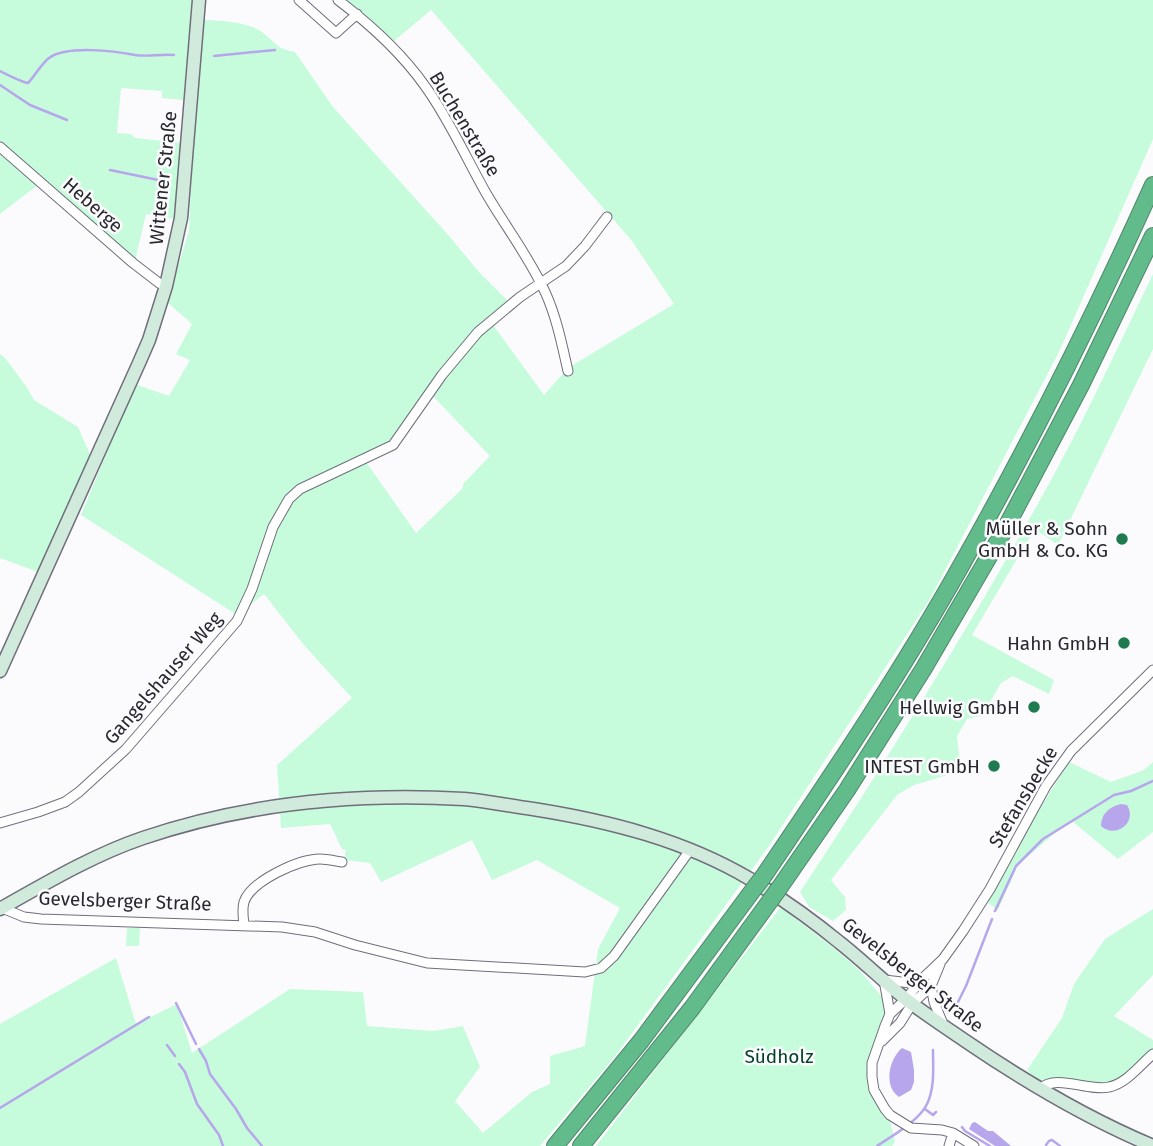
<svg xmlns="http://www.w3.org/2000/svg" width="1153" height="1146" font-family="'Fira Sans',sans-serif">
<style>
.green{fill:#c6fcdb;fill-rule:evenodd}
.water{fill:#b7a6eb}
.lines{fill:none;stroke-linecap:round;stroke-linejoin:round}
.stream{stroke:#b7a6eb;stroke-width:2.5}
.street-casing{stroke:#706d7c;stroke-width:11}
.secondary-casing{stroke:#706d7c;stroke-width:15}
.highway-casing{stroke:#4e8769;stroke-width:18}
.street{stroke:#fff;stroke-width:9}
.secondary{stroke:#d0ebdc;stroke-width:12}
.highway{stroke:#62bb8a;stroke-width:16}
.highway-bridge-casing{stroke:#4e8769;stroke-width:18;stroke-linecap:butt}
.highway-bridge{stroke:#62bb8a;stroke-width:16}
.poi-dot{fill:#1f7a4f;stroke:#fbfbfe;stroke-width:2.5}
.labels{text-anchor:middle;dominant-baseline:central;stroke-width:5;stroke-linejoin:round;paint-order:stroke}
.street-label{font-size:19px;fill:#28272d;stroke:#fbfbfe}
.poi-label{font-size:19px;fill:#28272d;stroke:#fbfbfe;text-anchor:end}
.park-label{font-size:19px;fill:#044328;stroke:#fbfbfe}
</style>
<rect width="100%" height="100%" fill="#fbfbfe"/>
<path class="green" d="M 0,0 L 192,0 L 190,21 C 209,19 241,21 257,29 C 275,39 272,48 295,52 L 333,107 L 450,237 L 479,272 L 509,302 L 488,318 L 544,395 L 568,368 L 674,304 L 632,241 L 431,10 L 394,41 L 345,0 L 1153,0 L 1153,139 L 1059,352 L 930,599 L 769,846 L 616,1055 L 540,1146 L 0,1146 L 0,1024 L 116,958 L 136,1024 L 177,1004 L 192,1053 L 290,989 L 363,992 L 367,1026 L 433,1031 L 463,1026 L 480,1067 L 455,1101 L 483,1133 L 532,1092 L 550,1084 L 550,1056 L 585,1046 L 598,949 L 620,908 L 537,860 L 492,880 L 472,840 L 381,882 L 370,863 L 344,860 L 346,850 L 342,849 L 330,824 L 281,828 L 277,765 L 352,698 L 304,645 L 264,594 L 237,615 L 81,515 L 135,384 L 169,396 L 190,360 L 176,354 L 192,324 L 167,302 L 189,231 L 191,180 L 202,45 L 189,41 L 183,100 L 162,98 L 162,91 L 121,88 L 117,133 L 131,134 L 135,138 L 181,143 L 174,219 L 146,214 L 135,261 L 39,184 L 0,214 ZM 432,395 L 490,456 L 463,484 L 463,488 L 416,533 L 366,462 L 392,443 Z
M 1153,274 L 1153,349 L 1058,545 L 1036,530 L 1033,532 L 972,635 L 1054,680 L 1049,694 L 1013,676 L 1001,683 L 982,716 L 967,719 L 957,736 L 960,765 L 951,774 L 914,785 L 897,795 L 831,880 L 845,897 L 846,910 L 833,921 L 809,907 L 800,892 C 881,769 959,644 1031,516 C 1076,438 1114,355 1153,274 Z
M 0,354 L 5,358 L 26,386 L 34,400 L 78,427 L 92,459 L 41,573 L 0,558 Z
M 1069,762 L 1111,782 L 1144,770 L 1153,762 L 1153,832 L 1118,859 L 1073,822 L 1063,826 L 1018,865 L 998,910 L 988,903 L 1038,811 Z
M 780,908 L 782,908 L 840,953 L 860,971 L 883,998 L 885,1006 L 885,1018 L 875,1042 L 868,1063 L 870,1087 L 875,1101 L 890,1120 L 895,1142 L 892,1146 L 596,1146 Z
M 1153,909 L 1153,975 L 1114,1016 L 1153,1040 L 1153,1052 L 1113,1084 L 1093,1086 L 1036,1079 L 1027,1070 L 1062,1018 L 1074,984 L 1105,939 Z
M 127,928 L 140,928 L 139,946 L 126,946 Z"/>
<path class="water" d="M 1121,804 L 1127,805 C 1138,823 1115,839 1101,826 C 1101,814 1109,807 1121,804 Z
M 902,1048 L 911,1052 L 914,1070 L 914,1082 L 911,1090 L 899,1097 C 883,1086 889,1059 902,1048 Z
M 975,1122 L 988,1131 L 993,1131 L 1011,1146 L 995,1146 L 969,1129 L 972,1123 Z"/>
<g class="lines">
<path class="stream" d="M 214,56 L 275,50
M 0,71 C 6,74 22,82 28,83 C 35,76 41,64 49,58 C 67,45 115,51 135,55 C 147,57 161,54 174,55
M 0,85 L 30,105 L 67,120
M 110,170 L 168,182
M 995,911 L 1016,866 L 1043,839 L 1114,795 L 1131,791 L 1153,781
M 176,1003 L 196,1044
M 956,1006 L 966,986 L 992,919
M 167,1045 L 175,1056
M 199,1049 L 206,1061 L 210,1074 L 236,1109 L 247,1128 L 262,1146
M 179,1064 L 185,1072 L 197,1104 L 219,1135 L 223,1146
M 0,1108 L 149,1017
M 925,1109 L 933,1115 L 936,1112
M 962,1127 L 965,1131 L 990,1146
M 1046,1145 L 1049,1141 L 1052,1140 L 1060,1146
M 877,1146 C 892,1136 920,1120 927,1104 C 935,1088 933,1067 933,1050"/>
<defs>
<path id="street" d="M 299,0 L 336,33 L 357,14
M 338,0 C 371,25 401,52 425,86 C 449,119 466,158 486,193 C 505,226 530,258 546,294 C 557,319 562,345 568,371
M 0,147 L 133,263 L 159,283 L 166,286
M 0,823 L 38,812 L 65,802 L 79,792 L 126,749 L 237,621 L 252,589 L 273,527 L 289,499 L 300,489 L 393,445 L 442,375 L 478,332 L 520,297 L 566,266 L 585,246 L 607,217
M 2,908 L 24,917 L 41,919 L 282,927 L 315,932 L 355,945 L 427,963 L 585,972 L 601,968 L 614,956 L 690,850
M 244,924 C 243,917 242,909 244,902 C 251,881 299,859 320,859 C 327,859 335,861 342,862
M 931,986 L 934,1002 L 943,1024
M 890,1014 L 884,980 L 911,983 L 920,980
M 882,1041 L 900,1023 L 912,1004 L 931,986 L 940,964
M 1040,1089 C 1056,1073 1088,1092 1109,1087 C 1126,1084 1140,1065 1153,1054
M 949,1146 L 953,1133
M 974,1146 L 953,1133 L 942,1130 L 911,1128 L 890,1115 L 885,1109 L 874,1090 L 872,1077 L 872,1063 L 885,1026 L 890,1014 L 906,999 L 922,979 L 943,959 L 963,931 L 990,889 L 1046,786 L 1071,751 L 1153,670"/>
<path id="secondary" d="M 0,671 L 139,363 L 149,340 L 166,286 L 181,218 L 199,0
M 0,909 C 46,883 93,855 143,838 C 246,803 356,793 464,799 C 487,801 510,806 533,809 C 609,821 684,840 750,879 C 781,898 811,919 839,942 C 862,960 883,981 907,1000 C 925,1014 945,1027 964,1040 C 1024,1081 1086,1118 1153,1146"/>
<path id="highway" d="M 763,877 C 833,774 902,671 962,564 C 1032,440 1095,314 1153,185
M 780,887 L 847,790 L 924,668 L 1005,529 L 1081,385 L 1153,236
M 555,1146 L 641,1041 L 753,890
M 581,1146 L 692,1008 L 770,901"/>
</defs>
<use href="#street" class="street-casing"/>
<use href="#secondary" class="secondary-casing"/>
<use href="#highway" class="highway-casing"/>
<use href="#street" class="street"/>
<use href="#secondary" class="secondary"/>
<use href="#highway" class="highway"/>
<defs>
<path id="highway-bridge" d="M 753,890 L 763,877
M 770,901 L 780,887"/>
</defs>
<use href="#highway-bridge" class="highway-bridge-casing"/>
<use href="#highway-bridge" class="highway-bridge"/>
</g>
<g class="poi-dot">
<circle cx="1122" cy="539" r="7"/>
<circle cx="1124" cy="643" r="7"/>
<circle cx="1034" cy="707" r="7"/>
<circle cx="994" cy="766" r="7"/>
</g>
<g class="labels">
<g class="street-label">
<text transform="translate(465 124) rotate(59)">Buchenstraße</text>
<text transform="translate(163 178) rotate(-84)">Wittener Straße</text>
<text transform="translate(93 205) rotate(41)">Heberge</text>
<text transform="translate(163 678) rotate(-49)">Gangelshauser Weg</text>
<text transform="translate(1023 797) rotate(-59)">Stefansbecke</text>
<text transform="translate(125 901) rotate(2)">Gevelsberger Straße</text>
<text transform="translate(913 975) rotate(38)">Gevelsberger Straße</text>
</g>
<g class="poi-label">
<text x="1108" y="528">Müller &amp; Sohn<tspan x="1108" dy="22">GmbH &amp; Co. KG</tspan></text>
<text x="1110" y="643">Hahn GmbH</text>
<text x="1020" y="707">Hellwig GmbH</text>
<text x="980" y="766">INTEST GmbH</text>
</g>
<g class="park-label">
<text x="779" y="1056">Südholz</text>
</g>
</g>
</svg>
